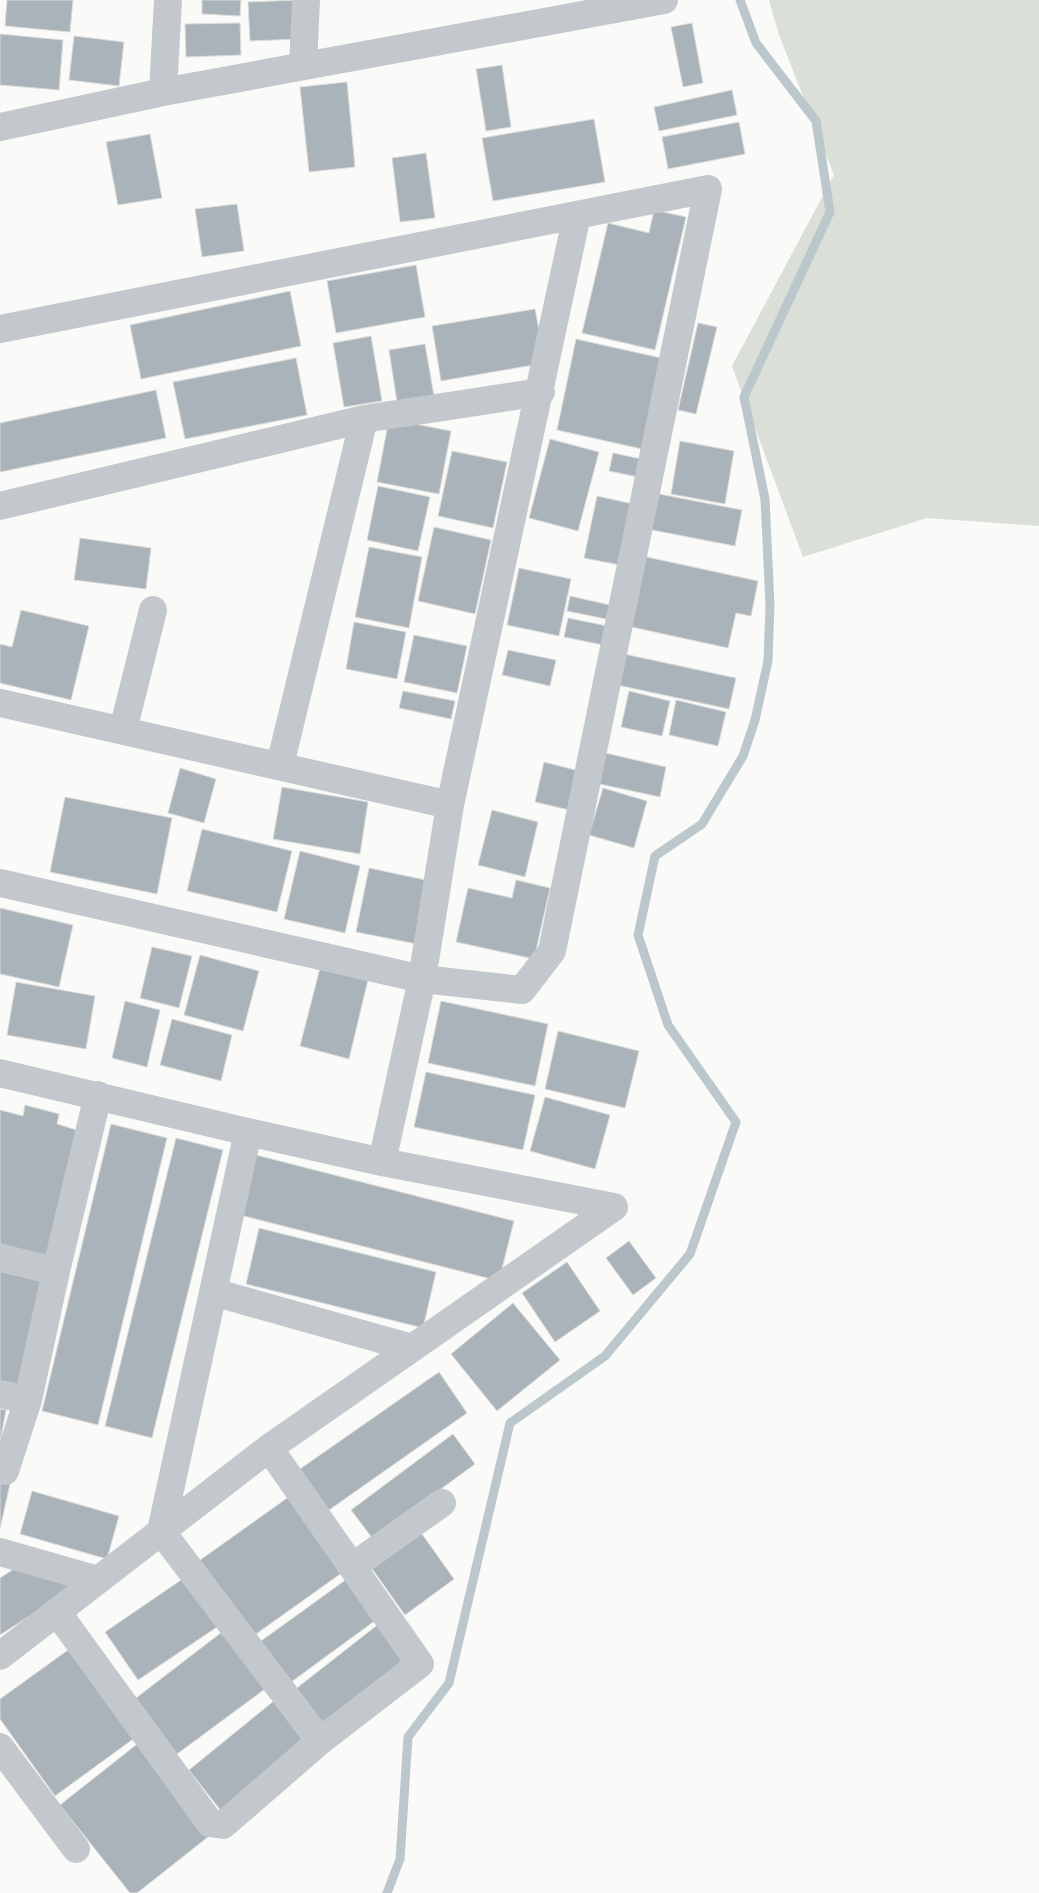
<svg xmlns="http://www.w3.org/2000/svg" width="1039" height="1893" font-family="'Alegreya Sans',sans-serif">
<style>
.green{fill:#dadfd7}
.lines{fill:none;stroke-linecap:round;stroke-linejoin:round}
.stream{stroke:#bbc7cb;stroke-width:9}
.building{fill:#aab3b9;stroke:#dcdcda}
.minor{stroke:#c3c8cc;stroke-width:28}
</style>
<rect width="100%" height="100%" fill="#fafaf8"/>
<path class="green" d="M 769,0 L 1039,0 L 1039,526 L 927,518 L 803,557 L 732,366 L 834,175 L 779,35 Z"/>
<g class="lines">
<path class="stream" d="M 387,1893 L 400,1859 L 408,1737 L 449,1683 L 510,1423 L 605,1356 L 690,1254 L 736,1122 L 668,1025 L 638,935 L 655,856 L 702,824 L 743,756 L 755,720 L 768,661 L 770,605 L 765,499 L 744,397 L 830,212 L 816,121 L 756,43 L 740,0"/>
</g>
<path class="building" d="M 7,0 L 73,0 L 70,32 L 5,26 Z
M 202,0 L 241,0 L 240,16 L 202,14 Z
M 299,0 L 301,39 L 250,41 L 248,2 Z
M 240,23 L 241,55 L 186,57 L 185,24 Z
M 692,23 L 703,83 L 683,87 L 671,27 Z
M 0,34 L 63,40 L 59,90 L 0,85 Z
M 74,36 L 124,42 L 119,86 L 69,80 Z
M 502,65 L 511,127 L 486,131 L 476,69 Z
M 347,82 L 355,167 L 309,172 L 300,87 Z
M 732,90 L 737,115 L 659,131 L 654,107 Z
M 594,119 L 605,182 L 493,201 L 482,138 Z
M 739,122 L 745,154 L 668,169 L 662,137 Z
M 150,134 L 162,198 L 118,205 L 106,142 Z
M 426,153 L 435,218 L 400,222 L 392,158 Z
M 237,204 L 244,251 L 202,257 L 195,209 Z
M 654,210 L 686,217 L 655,350 L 582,333 L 608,223 L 649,233 Z
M 416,265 L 425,317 L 336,333 L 327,281 Z
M 290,291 L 301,346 L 141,379 L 130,325 Z
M 535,309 L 545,363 L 441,381 L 432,326 Z
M 698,323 L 717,327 L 696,414 L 678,410 Z
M 371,336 L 382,401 L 344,407 L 333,343 Z
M 576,339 L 661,358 L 642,449 L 557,430 Z
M 425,344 L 434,396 L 397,402 L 389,350 Z
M 296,358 L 307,415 L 185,439 L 173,382 Z
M 156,390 L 166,438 L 0,472 L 0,423 Z
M 389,419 L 451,431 L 439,494 L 377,482 Z
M 550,439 L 599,452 L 578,531 L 529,518 Z
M 680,441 L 734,451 L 725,504 L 671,494 Z
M 452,451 L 507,462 L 493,528 L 438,516 Z
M 613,453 L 646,460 L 643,478 L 609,471 Z
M 378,486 L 430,497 L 418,551 L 367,540 Z
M 654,493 L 742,510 L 735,546 L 647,529 Z
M 597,496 L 633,504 L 620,565 L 584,558 Z
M 434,527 L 491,540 L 475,614 L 418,601 Z
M 80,538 L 151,548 L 146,589 L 74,580 Z
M 369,547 L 422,557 L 409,628 L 355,617 Z
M 642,556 L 758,581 L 751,616 L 736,613 L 728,648 L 627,626 Z
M 519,568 L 571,579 L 559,636 L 507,625 Z
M 570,596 L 610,605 L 606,619 L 567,611 Z
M 21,610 L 89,626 L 71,700 L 0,683 L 0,644 L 12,647 Z
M 568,618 L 612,627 L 608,646 L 564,637 Z
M 354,622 L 406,632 L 397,679 L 346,669 Z
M 414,635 L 467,646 L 457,693 L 404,682 Z
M 508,650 L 556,660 L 550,686 L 502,675 Z
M 624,654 L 736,678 L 729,709 L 617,685 Z
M 403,691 L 455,701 L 451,719 L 399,708 Z
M 629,691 L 670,701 L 662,736 L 621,727 Z
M 676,700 L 726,712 L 718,746 L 669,735 Z
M 601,752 L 666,767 L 660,797 L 595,783 Z
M 544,762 L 583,772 L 574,811 L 535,802 Z
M 180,768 L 216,779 L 204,823 L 168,813 Z
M 282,787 L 368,802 L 360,854 L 273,839 Z
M 603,788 L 647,801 L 634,848 L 589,835 Z
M 65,797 L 172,818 L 157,894 L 50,872 Z
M 492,810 L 538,822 L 525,877 L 478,865 Z
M 202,829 L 292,851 L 277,912 L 187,891 Z
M 300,851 L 360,866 L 345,933 L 284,919 Z
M 369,868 L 435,882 L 422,945 L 356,932 Z
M 516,880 L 550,888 L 534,959 L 456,942 L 468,888 L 512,898 Z
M 0,908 L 73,925 L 59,987 L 0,974 Z
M 152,947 L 192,956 L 179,1008 L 140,998 Z
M 200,955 L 259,971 L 243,1031 L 184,1015 Z
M 320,968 L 368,980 L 349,1059 L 300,1046 Z
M 16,982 L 95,996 L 86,1049 L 7,1035 Z
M 125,1001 L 160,1010 L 147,1067 L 112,1058 Z
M 441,1001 L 548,1024 L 535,1086 L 428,1063 Z
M 172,1019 L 232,1035 L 221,1081 L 160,1065 Z
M 558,1031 L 639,1051 L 625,1108 L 545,1089 Z
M 426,1072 L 535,1095 L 523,1150 L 414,1127 Z
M 545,1097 L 610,1115 L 595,1169 L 530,1151 Z
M 25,1105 L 59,1114 L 57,1124 L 83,1132 L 51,1257 L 0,1244 L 0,1110 L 23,1116 Z
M 111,1124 L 167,1138 L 98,1425 L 42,1411 Z
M 176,1138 L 223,1150 L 152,1438 L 105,1426 Z
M 252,1154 L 514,1221 L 499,1281 L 236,1214 Z
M 259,1228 L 436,1272 L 423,1328 L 246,1284 Z
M 629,1241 L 656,1278 L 633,1295 L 606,1258 Z
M 567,1262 L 600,1311 L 555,1342 L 522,1293 Z
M 0,1266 L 49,1277 L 24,1390 L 0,1384 Z
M 513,1303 L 560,1360 L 497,1411 L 451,1354 Z
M 439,1372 L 467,1413 L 329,1510 L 300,1469 Z
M 0,1409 L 6,1410 L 0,1442 Z
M 453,1434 L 475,1464 L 373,1539 L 351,1510 Z
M 0,1481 L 10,1484 L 0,1529 Z
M 32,1491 L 119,1516 L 107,1559 L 20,1534 Z
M 290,1496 L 343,1572 L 249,1639 L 196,1563 Z
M 417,1527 L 454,1579 L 405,1615 L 368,1563 Z
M 23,1563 L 76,1586 L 0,1635 L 0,1578 Z
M 351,1576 L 380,1617 L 287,1685 L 257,1644 Z
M 184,1578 L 217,1627 L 138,1680 L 105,1632 Z
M 380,1623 L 411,1663 L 324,1731 L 293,1691 Z
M 222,1632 L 265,1689 L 177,1754 L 136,1698 Z
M 75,1645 L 140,1734 L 55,1796 L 0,1719 L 0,1699 Z
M 275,1700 L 311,1745 L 225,1816 L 189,1770 Z
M 141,1741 L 213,1833 L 137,1893 L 130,1893 L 60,1805 Z"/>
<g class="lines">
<path class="minor" d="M 303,66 L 306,0
M 163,92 L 168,0
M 0,127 L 163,92 L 664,0
M 0,329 L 708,189 L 552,951 L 522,990 L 422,979 L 0,883
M 0,506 L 364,419 L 541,392
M 0,703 L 450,805
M 123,730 L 153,610
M 280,765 L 364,419
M 0,1073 L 248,1132 L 382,1162 L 614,1207 L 269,1448 L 0,1656
M 248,1132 L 161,1531 L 320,1741
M 382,1162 L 422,979 L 450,805 L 577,215
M 0,1258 L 56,1271
M 213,1292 L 412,1348
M 0,1394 L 28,1400 L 56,1271 L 98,1095
M 5,1471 L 28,1400
M 0,1552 L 98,1580
M 352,1567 L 442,1503
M 57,1612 L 210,1823 L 223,1825 L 320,1741 L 420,1664 L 269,1448
M 0,1747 L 76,1849"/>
</g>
</svg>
